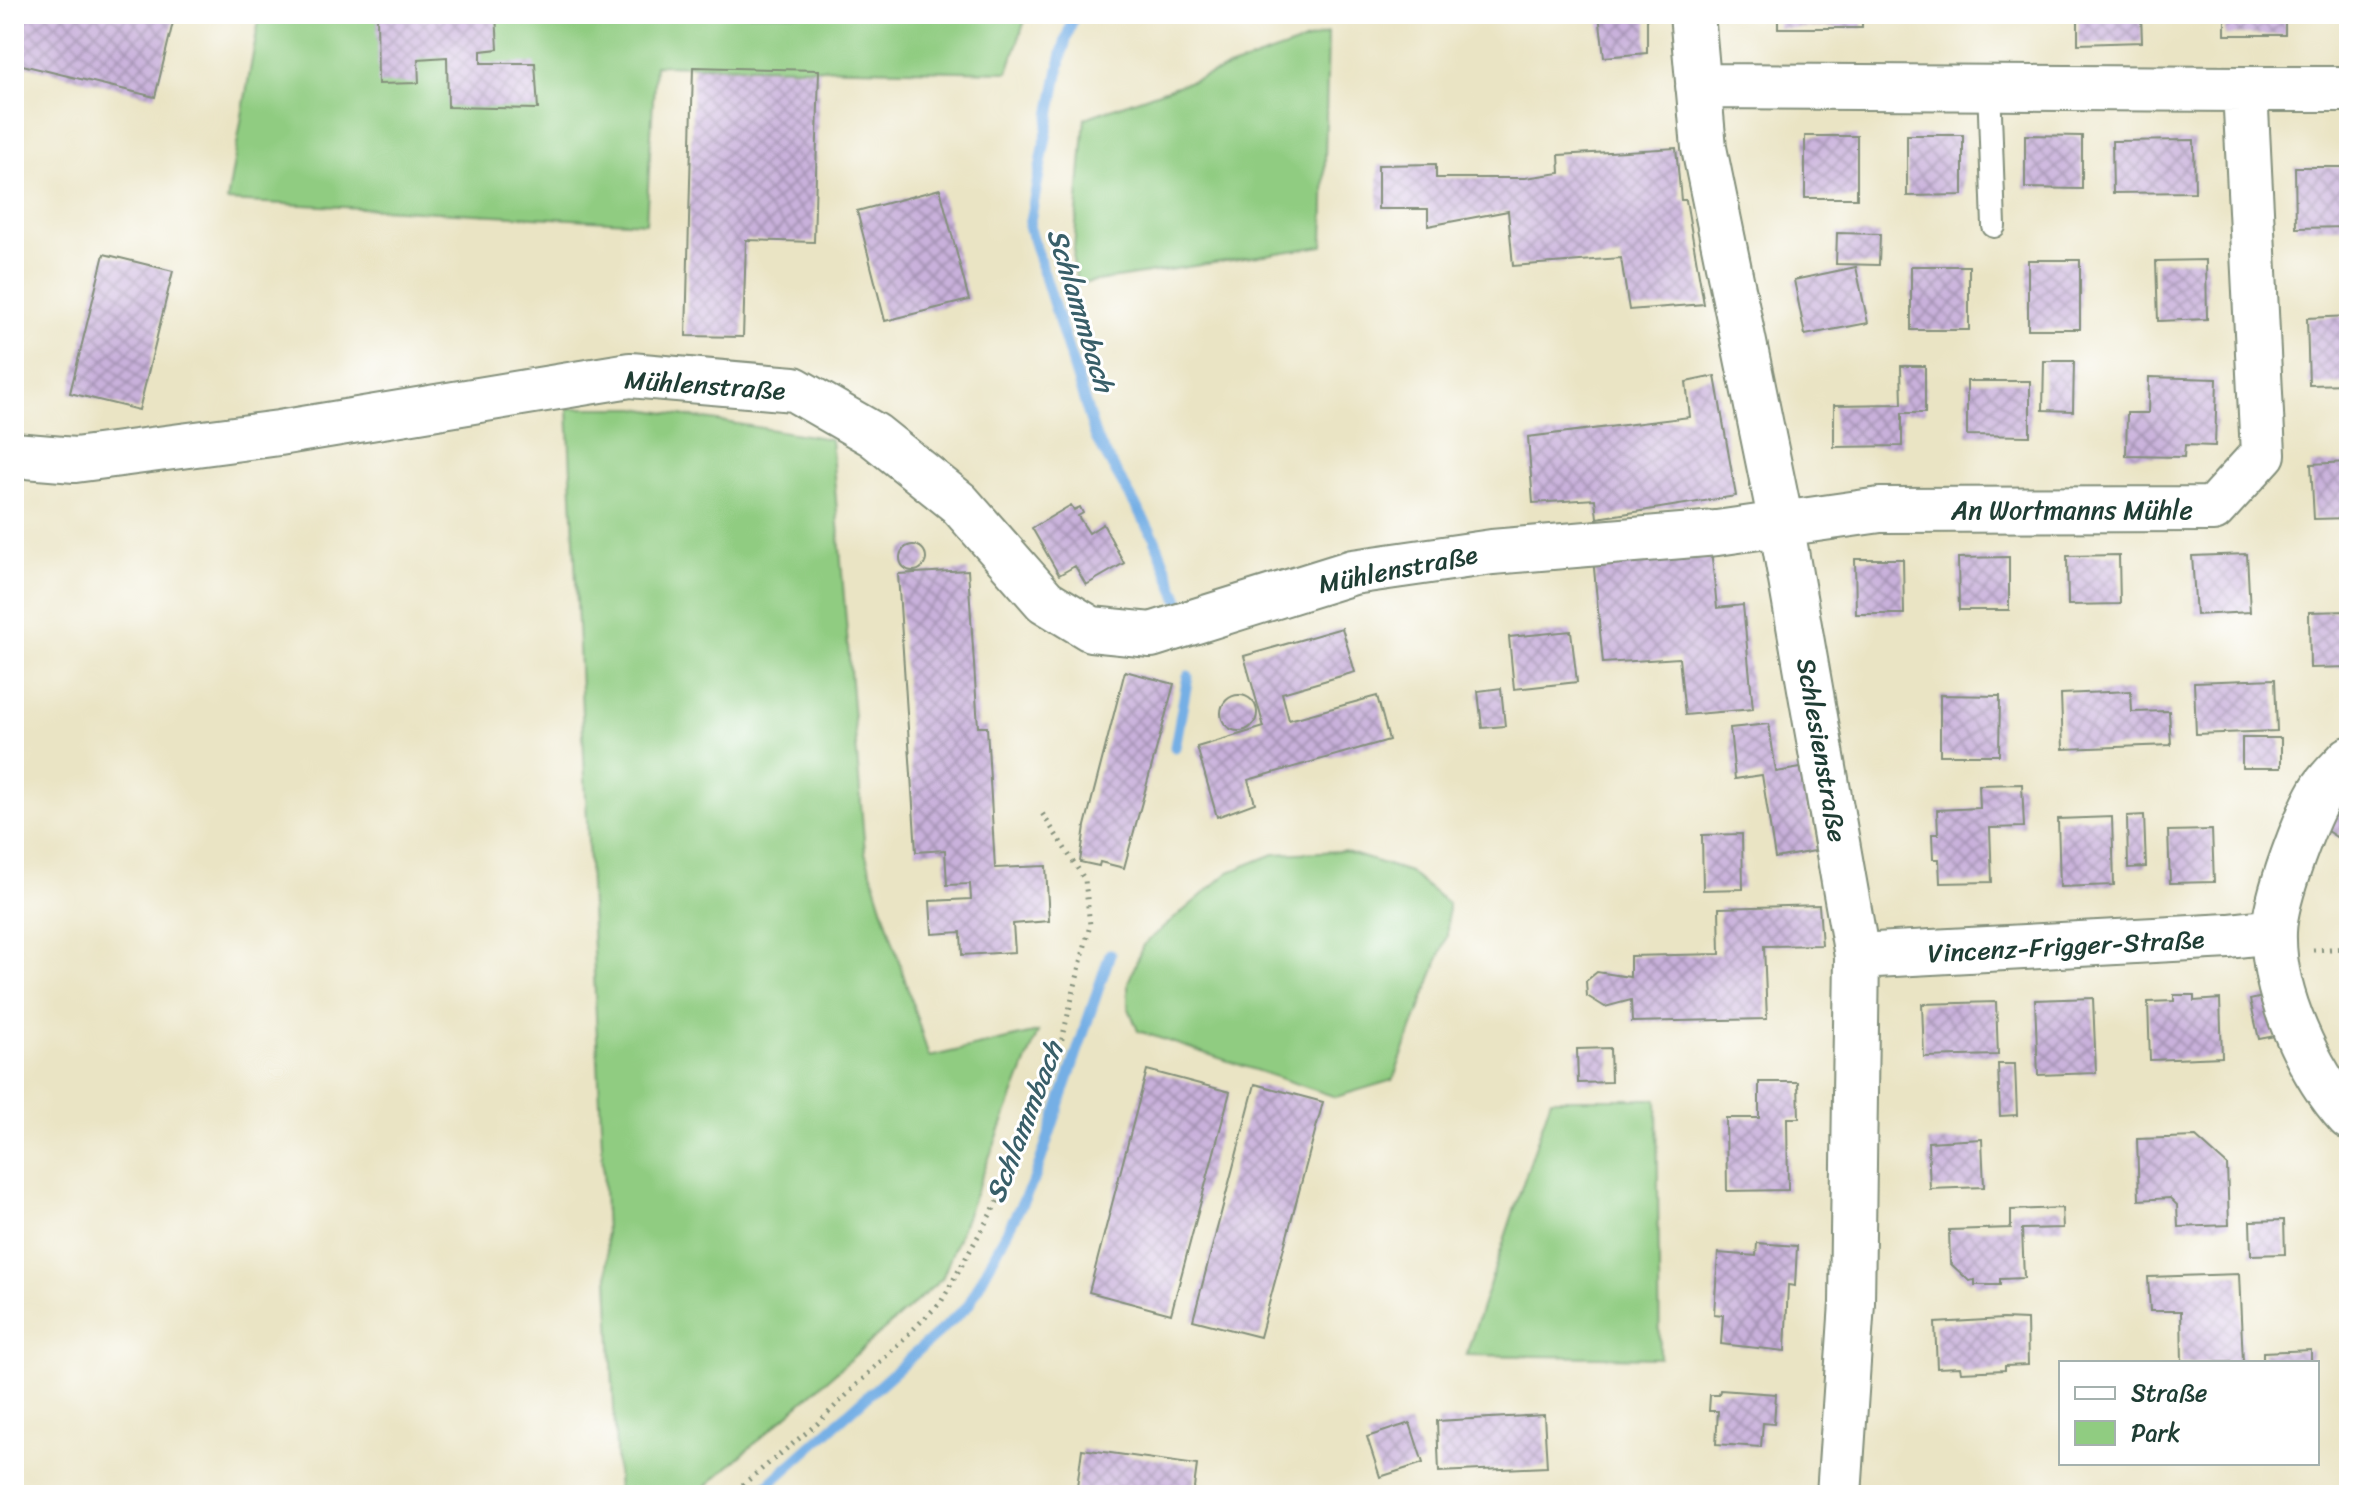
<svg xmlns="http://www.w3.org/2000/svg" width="2363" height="1509" font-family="Sriracha,sans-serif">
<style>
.green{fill:#90cc81;stroke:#58845a;stroke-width:2}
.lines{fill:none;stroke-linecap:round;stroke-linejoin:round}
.stream{stroke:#74afe5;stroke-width:11}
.building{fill:url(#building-cross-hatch)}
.service-casing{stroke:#84907c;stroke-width:26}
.minor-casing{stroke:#84907c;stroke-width:48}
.path{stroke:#84907c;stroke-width:5;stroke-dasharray:2 6;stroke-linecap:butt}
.service{stroke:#fff;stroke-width:22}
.minor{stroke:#fff;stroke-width:44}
.labels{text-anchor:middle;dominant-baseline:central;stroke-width:6;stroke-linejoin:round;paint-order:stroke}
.street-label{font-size:26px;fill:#1f3d34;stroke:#fff}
.water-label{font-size:28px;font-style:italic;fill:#395f69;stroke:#fff}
</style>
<defs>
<pattern id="building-cross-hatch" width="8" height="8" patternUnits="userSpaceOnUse" patternTransform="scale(2)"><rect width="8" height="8" fill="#c9b1db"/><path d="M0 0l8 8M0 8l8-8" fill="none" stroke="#a391b2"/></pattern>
</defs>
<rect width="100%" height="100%" fill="#fff"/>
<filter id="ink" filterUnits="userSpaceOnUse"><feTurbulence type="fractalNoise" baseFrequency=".0125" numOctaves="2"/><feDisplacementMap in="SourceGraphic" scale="16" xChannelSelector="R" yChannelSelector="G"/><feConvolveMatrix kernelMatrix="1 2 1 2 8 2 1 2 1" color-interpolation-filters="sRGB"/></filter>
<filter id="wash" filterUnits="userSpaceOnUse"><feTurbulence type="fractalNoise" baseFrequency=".006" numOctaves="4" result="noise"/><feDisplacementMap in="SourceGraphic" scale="32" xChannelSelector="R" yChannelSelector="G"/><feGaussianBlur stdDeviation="1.8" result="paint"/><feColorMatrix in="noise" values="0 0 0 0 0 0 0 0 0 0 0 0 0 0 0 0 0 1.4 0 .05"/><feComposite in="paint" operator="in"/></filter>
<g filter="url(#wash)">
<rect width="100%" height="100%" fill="#eae4c4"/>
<path class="green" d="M 260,14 L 1027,14 L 1008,72 L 655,65 L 646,223 L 227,201 Z
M 1328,33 L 1323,246 L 1077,284 L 1073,260 L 1085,118 Z
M 568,408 L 636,408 L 831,439 L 865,852 L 929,1057 L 1038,1032 L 942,1279 L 696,1495 L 618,1495 Z
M 1343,851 L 1409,872 L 1448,904 L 1447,936 L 1393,1080 L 1336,1097 L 1138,1031 L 1128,1006 L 1128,983 L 1143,945 L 1229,872 L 1274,854 Z
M 1551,1099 L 1657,1099 L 1660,1358 L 1466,1355 Z"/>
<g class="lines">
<path class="stream" d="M 1074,14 L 1062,53 L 1029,226 L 1096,438 L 1154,537 L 1180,603
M 1175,747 L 1188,676
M 757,1495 L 968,1306 L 1034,1180 L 1110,954"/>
</g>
<g id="blocks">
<path class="building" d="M 14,14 L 175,14 L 155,97 L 14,63 Z
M 377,14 L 496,14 L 498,49 L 481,51 L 481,63 L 535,63 L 538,109 L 448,107 L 447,57 L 418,59 L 419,83 L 378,84 Z
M 1599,14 L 1647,14 L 1647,53 L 1604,57 Z
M 1778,14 L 1862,14 L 1862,28 L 1778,28 Z
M 2078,14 L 2141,14 L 2142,42 L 2078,44 Z
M 2225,14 L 2285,14 L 2285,35 L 2225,35 Z
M 693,67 L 819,70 L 814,242 L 746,240 L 743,337 L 686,336 Z
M 1907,135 L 1963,135 L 1963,195 L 1907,196 Z
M 2025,135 L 2082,136 L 2082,189 L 2025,188 Z
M 1805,136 L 1857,136 L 1857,198 L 1805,198 Z
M 2194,140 L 2195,192 L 2113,193 L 2112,141 Z
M 1676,148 L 1681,200 L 1686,200 L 1704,304 L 1629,310 L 1621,258 L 1513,266 L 1508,211 L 1428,226 L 1428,209 L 1378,209 L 1378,165 L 1436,164 L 1436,178 L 1525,178 L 1560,173 L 1559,155 Z
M 2295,167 L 2349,167 L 2349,227 L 2296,228 Z
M 940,189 L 969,300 L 885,321 L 857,211 Z
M 1837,233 L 1880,234 L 1879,265 L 1836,264 Z
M 104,254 L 173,271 L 139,410 L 70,393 Z
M 2028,260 L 2080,260 L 2080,329 L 2028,329 Z
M 2206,260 L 2207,319 L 2158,321 L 2156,261 Z
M 1911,266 L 1969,266 L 1969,330 L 1911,330 Z
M 1856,267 L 1868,323 L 1805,335 L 1794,280 Z
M 2349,316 L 2349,384 L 2309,385 L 2307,318 Z
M 2044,361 L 2074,361 L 2073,411 L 2043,410 Z
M 1901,366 L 1925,366 L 1925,413 L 1902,413 L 1902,446 L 1834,447 L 1834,405 L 1902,404 Z
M 1715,376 L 1736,496 L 1597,518 L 1595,499 L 1533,503 L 1528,437 L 1690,417 L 1686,382 Z
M 2149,377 L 2217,379 L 2215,446 L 2185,445 L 2184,457 L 2126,456 L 2127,413 L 2148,413 Z
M 1967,381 L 2030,381 L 2030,436 L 1967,435 Z
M 2349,462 L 2349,518 L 2314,519 L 2311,464 Z
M 1071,505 L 1074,510 L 1080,507 L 1083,513 L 1078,516 L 1089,533 L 1103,524 L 1124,563 L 1086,585 L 1075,566 L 1059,575 L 1032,528 Z
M900 558a13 13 0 1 1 26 0a13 13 0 1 1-26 0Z
M 1711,549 L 1717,608 L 1743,605 L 1753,709 L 1685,715 L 1679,658 L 1603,663 L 1593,558 Z
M 2247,554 L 2250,612 L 2196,615 L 2192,556 Z
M 2119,555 L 2120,604 L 2068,605 L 2067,556 Z
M 2009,557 L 2009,610 L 1959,610 L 1958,558 Z
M 1855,559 L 1903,559 L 1904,614 L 1856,614 Z
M 968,570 L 978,727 L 987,727 L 995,868 L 1046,866 L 1049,921 L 1013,924 L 1015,952 L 962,955 L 961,932 L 932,934 L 930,901 L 971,899 L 970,884 L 947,885 L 945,850 L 916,852 L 898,574 Z
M 2349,611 L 2349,667 L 2310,668 L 2309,612 Z
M 1342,628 L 1355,672 L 1282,693 L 1289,720 L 1377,696 L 1389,740 L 1248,780 L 1255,803 L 1217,817 L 1197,747 L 1264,727 L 1244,656 Z
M 1571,631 L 1577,682 L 1514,689 L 1509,637 Z
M 1125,671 L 1174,684 L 1124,868 L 1100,862 L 1099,866 L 1080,862 L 1085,826 Z
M 2275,679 L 2277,731 L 2196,734 L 2194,682 Z
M 1501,688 L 1505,726 L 1482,728 L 1478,691 Z
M 2131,691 L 2132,712 L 2169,711 L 2171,745 L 2063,749 L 2061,694 Z
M 1940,695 L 2000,696 L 1999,755 L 1940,755 Z
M1221 713a18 18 0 1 1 36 0a18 18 0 1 1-36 0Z
M 1769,724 L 1776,772 L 1801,768 L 1815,851 L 1775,858 L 1762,775 L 1735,779 L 1730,728 Z
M 2242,738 L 2281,738 L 2281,768 L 2242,768 Z
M 2022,784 L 2024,827 L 1990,828 L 1992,882 L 1940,883 L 1939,859 L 1933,859 L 1932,834 L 1938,834 L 1937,810 L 1980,808 L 1979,785 Z
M 2349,789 L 2349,821 L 2338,838 L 2324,829 Z
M 2144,815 L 2146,867 L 2128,868 L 2127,816 Z
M 2112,817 L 2114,885 L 2060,887 L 2058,819 Z
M 2212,830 L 2214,882 L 2170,883 L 2168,831 Z
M 1742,834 L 1743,889 L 1703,890 L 1702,835 Z
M 1819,905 L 1822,945 L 1764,946 L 1767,1019 L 1632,1022 L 1631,1000 L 1605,1007 L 1587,996 L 1586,981 L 1597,972 L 1630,977 L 1630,956 L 1720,954 L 1719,908 Z
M 2174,995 L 2194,995 L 2194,1001 L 2220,999 L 2222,1057 L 2150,1060 L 2148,1002 L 2174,1001 Z
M 2267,996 L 2275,1036 L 2259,1039 L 2250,1000 Z
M 2093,998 L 2096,1073 L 2038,1075 L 2035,1000 Z
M 1996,1002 L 1998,1055 L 1924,1057 L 1922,1004 Z
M 1610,1048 L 1611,1082 L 1578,1083 L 1577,1049 Z
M 1998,1064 L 2015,1064 L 2017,1115 L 2000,1116 Z
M 1147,1070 L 1230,1092 L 1171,1314 L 1089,1292 Z
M 1759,1082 L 1798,1082 L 1799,1118 L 1787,1118 L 1788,1190 L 1727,1191 L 1726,1118 L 1759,1118 Z
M 1255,1084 L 1323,1102 L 1260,1337 L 1193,1320 Z
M 2196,1137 L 2227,1165 L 2229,1225 L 2178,1227 L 2177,1205 L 2170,1198 L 2139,1200 L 2137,1139 Z
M 1982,1139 L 1984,1187 L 1930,1189 L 1928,1142 Z
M 2062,1208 L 2063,1228 L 2022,1229 L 2024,1278 L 2000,1279 L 2000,1285 L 1975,1285 L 1975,1280 L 1969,1281 L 1950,1263 L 1949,1230 L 2011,1228 L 2011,1210 Z
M 2284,1220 L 2285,1254 L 2251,1255 L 2250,1221 Z
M 1757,1243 L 1797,1246 L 1795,1286 L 1788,1285 L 1785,1351 L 1721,1344 L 1723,1315 L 1714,1314 L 1718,1253 L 1756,1256 Z
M 2239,1274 L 2243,1362 L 2182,1363 L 2181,1311 L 2150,1311 L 2148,1277 Z
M 2003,1319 L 2027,1320 L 2028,1365 L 2005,1366 L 2005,1370 L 1961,1372 L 1960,1367 L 1937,1368 L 1935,1323 Z
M 2311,1350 L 2311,1363 L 2263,1363 L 2263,1352 Z
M 1720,1390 L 1776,1394 L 1774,1424 L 1763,1423 L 1761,1447 L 1716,1444 L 1718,1411 L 1709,1411 L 1710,1395 L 1719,1395 Z
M 1544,1415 L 1547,1467 L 1439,1472 L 1437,1421 Z
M 1410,1423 L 1423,1463 L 1380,1477 L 1367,1437 Z
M 1082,1449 L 1197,1465 L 1193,1495 L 1076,1495 Z"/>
</g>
</g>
<g filter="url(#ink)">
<use href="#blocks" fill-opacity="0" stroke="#84907c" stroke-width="2"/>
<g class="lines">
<defs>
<path id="service" d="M 1989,85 L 1994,226"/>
<path id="minor" d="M 1692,14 L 1704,148 L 1781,523 L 1857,956 L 1852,1303 L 1839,1495
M 2245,89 L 2349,89
M 14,455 L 75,460 L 279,433 L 630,375 L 794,389 L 874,435 L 959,503 L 1045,601 L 1091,629 L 1151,635 L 1353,572 L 1492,552 L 1717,533 L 1880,510 L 2213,509 L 2263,454 L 2245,89 L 1698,86
M 2349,759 C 2341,768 2331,777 2324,787 C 2306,815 2275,898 2274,932 C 2272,993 2309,1073 2349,1117
M 1857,956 L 2229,936 L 2274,931"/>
</defs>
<use href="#service" class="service-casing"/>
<use href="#minor" class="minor-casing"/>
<path class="path" d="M 2313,950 L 2349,948
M 730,1495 L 818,1423 L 941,1302 L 1013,1174 L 1059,1051 L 1090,925 L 1085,880 L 1040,810"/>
<use href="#service" class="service"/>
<use href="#minor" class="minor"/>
</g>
</g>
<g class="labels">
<g class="street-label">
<text transform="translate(705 385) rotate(4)">Mühlenstraße</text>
<text x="2072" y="510">An Wortmanns Mühle</text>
<text transform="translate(1398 569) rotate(-11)">Mühlenstraße</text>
<text transform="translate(1822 750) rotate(80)">Schlesienstraße</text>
<text transform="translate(2066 946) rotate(-3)">Vincenz-Frigger-Straße</text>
</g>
<g class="water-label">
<text transform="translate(1081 310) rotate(73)">Schlammbach</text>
<text transform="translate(1024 1122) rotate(-69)">Schlammbach</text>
</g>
</g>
<rect width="2363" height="1509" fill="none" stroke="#fff" stroke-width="48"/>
<rect x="2059" y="1361" width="260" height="104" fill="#ffffff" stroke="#a5b1ae" stroke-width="2"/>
<rect x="2075" y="1387" width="40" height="12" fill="#ffffff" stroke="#a5b1ae" stroke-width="2"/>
<text x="2131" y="1401" font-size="24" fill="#1f3d34">Straße</text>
<rect x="2075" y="1421" width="40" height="24" fill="#90cc81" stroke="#a5b1ae" stroke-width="2"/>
<text x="2131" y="1441" font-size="24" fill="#1f3d34">Park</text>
</svg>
